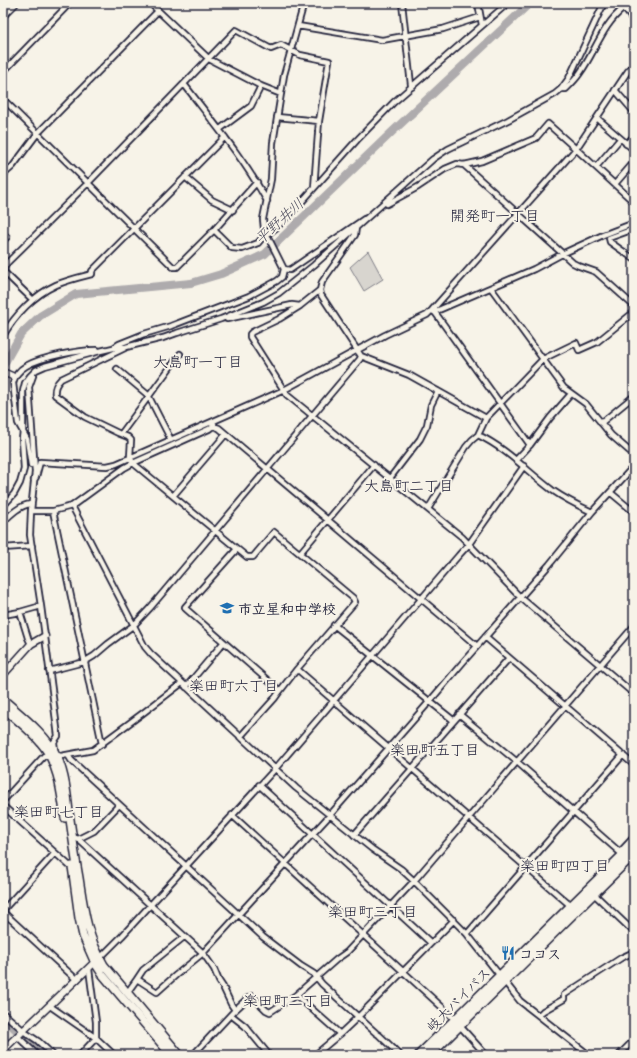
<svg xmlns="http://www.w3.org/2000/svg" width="637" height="1058" font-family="'Patrick Hand','Klee One',sans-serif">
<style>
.built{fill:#e7e3db}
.green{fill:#d8d5cf;stroke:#7d7c85}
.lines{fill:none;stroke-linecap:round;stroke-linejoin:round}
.river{stroke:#aeabad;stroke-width:8}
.minor-casing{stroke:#22223b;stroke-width:8}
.tertiary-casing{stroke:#22223b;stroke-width:9}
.secondary-casing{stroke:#22223b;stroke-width:10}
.trunk-casing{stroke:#22223b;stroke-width:11}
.minor{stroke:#f7f3e8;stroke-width:4.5}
.tertiary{stroke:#f7f3e8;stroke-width:6}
.secondary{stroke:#f7f3e8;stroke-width:7}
.trunk{stroke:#f7f3e8;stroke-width:8}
.labels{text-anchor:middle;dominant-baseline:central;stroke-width:4;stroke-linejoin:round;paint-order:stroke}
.poi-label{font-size:14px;font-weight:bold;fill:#22223b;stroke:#f7f3e8;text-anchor:start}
.street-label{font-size:14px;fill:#22223b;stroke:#f7f3e8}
.neighbourhood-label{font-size:15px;fill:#22223b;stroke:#f7f3e8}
.water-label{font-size:15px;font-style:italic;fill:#535263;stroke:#f7f3e8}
</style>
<rect width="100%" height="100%" fill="#f7f3e8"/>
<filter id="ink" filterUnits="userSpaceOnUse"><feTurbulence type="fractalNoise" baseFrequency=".025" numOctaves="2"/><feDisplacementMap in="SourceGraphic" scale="8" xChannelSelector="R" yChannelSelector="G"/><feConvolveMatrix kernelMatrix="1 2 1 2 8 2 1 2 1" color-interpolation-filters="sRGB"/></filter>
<g filter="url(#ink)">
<path class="built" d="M 3,1022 L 16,1035 L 3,1047 Z"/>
<path class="green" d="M 368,251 L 383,279 L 364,291 L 350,267 Z"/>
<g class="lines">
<path class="river" d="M 3,366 L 21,334 L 40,316 L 76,294 L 191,283 L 221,274 L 265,254 L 392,132 L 530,3
M 3,1018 L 44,1055"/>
<defs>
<path id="minor" d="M 150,3 L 209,59 L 261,86 L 281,94
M 402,3 L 411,85 L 412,87
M 478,3 L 482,25
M 622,3 L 624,8 L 634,21
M 298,26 L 382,40 L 443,29 L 480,17
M 3,72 L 70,3
M 184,84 C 213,122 244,159 267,201
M 561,89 L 566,89 C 571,84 576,79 580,73 C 595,52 603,24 624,8
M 615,90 L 634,112
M 3,99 L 173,267 L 177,267 L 214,230 L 257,182
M 277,117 L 319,121
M 597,118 L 634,150
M 220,129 L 251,106 L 261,86
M 626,144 L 634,136
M 576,149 L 634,202
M 464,165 L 573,263 L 579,266 L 596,272 L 634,306
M 596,167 L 620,139
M 3,175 L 13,166 L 37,134 L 158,11
M 185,177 L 212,200 L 233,210
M 615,184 L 634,162
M 387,204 L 418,187 L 445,169 L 457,164 L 464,165 L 482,161 L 536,138 L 548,124 L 576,149
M 634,229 L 609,238 L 610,242 L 634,259
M 214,230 L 232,248 L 242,249 L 258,243 L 263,237 L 266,235 L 277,227 L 298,206 L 357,140 L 394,102 L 508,3
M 3,234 L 7,237 L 3,241
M 284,269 L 290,270 L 364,219
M 3,270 L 7,263 L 88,183 L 236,30 L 271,49 L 281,45 L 300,55 L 329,61 L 319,121 L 314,188
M 3,271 L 33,300
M 491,288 L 564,388 L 586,404 L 611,435 L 634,455
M 320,290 L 321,295 L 361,356 L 409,375 L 486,418
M 300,306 L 279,319 L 252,332 L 250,334 L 250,337 L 287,395 L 462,537 L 520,597 L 634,694
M 434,311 L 530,445
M 434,312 L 534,269 L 564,253 L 603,235 L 634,223
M 227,319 L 292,305 L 300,306 L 320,290 L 322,282 L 355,235 L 356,228
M 3,336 C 15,315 34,295 56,285 C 67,280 80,277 92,274 L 92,271 L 225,137
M 113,348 L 119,344 L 144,334 L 171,326 L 249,296 L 277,281 L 282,277 L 284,269 L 264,229 L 263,219 L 271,179 L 273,143 L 284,75 L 304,3
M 125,348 L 61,379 C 56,384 54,388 55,395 L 85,417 L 118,433 L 128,437 L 131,440 L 130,457 L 133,463 L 247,557 L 253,557 L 274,532 L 353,598 L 355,602 L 297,669 L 280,691 L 186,609 L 185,607 L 237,549
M 117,369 L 148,395 L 171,440
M 33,376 L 29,387 L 35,472 L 31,511 L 30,535 L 41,606 L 58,736 L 54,742 L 55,750
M 601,423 L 634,396
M 213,426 L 219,428 L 226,434 L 477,646
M 121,434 L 180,354
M 478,435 C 506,448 528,472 552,490 C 565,499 579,506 592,512
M 516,460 L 530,445 L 550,418 L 571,394
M 31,465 L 27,439 L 18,423 L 13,383 C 15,375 19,370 26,366 C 41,357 79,350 97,350
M 390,478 L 420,439 L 427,425 L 431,405 L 438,391
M 34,480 L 36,477 L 40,462 L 107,466 L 116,464 L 284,390 L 385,335 L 427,315 L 432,310 L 576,149 L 628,71 L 634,64
M 611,493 L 634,512
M 173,496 L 226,434
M 3,506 L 14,494 L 20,483 L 24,469 L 22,439 L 23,431 L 23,391 L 25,383 L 30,376 L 36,370 L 45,366 L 100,351 L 113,348 L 126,347 L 163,338 L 177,333 L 221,319 L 263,302 L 279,293 L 314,265 L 433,159 L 448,149 L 508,120 L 555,94 L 561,89 L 569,78 L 604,3
M 72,506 L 145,647 L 151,654 L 296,788 L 372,849 L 401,869 L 414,881 L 467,934 L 520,1001 L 589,1055
M 428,509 L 466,447 L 472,440 L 478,435 L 486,418 L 543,359 L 576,343 L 579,350 L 597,342 L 634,312
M 31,511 L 53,511 L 72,506 L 124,468 L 133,463 L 209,429 L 213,426 L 214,424
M 53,511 L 102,744
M 3,522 C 11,514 20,505 31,504
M 3,548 L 32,546
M 300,553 L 374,465
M 20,612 L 28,638 L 31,644
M 3,615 L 20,612 L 41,606
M 334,625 L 453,720
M 485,637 L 634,765
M 297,669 L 571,906
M 49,671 L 84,662 L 94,656 L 108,644 L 134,625 L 150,608 L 215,531 L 360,359 L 361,356
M 186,687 L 223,643
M 459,714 L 516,761 L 623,855
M 240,737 L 275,698 L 280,691
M 68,755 L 71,760 L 263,937 L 301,966 L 314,974 L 322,984 L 376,1033 L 379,1035 L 400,1055
M 259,785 L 431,943
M 3,801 L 44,756 L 56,755 L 61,756 L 93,750 L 143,713 L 182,683
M 3,806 L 72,868
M 232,815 L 443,1008 L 455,1020
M 354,835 L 509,658
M 76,838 L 78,839 L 94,831 L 119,805
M 78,839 L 203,953 L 214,969 L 219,981 L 223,987 L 231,1004 L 235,1010
M 620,852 L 634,837
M 594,894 L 634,932
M 3,910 L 55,853
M 3,912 L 77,980
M 467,934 L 623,755
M 100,958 L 122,936 L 275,769 L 459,555 L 469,544 L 524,466
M 137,979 L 157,992 L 176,975 L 203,953 L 330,815 L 430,701 L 464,661 L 549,565 L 592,512 L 634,466
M 127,993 L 137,979 L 143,970 L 184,937
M 296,995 L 337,959 L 347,952 L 414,881 L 634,626
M 50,1006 L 96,1038 L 114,1055
M 3,1013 L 24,1031
M 231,1015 L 245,1026 L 269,1055
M 539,1015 L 543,1011 L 564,999 L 564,995 L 621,958 L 634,952
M 460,1026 L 486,1055
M 23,1031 L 38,1041 L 53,1055
M 18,1037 L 37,1055
M 80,1055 L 96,1038 L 96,1022 L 89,969
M 193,1055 L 235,1010 L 248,998 L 252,996 L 266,1010 L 270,1012 L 296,995 L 340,1034
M 315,1055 L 340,1034 L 358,1017 L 454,920
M 619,1055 L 634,1040"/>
<path id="tertiary" d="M 3,372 L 12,376
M 3,675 L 31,644 L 45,636
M 3,1050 L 97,960"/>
<path id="secondary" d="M 3,15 L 15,3
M 3,699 C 22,716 45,733 57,756 C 65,774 67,793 69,812 C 72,834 75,856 79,878 C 84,910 87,936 104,965 L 180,1055
M 3,708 C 17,720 33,732 44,747 C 59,767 61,794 65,818
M 72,866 L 79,918 L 83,936 L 95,963 L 102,974 L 171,1055"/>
<path id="trunk" d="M 419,1055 L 634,844
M 430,1055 L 634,854"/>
</defs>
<use href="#minor" class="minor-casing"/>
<use href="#tertiary" class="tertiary-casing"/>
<use href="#secondary" class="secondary-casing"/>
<use href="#trunk" class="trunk-casing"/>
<use href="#minor" class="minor"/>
<use href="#tertiary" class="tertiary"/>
<use href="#secondary" class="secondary"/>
<use href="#trunk" class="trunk"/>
</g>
</g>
<defs>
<symbol id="school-bare" viewBox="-9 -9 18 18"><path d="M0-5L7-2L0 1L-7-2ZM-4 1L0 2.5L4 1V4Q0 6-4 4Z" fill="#1f6fb2" stroke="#f7f3e8" stroke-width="2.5" paint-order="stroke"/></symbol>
<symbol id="restaurant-bare" viewBox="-9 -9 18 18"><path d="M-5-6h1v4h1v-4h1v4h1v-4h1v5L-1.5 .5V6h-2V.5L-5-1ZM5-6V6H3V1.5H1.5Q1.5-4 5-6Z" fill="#1f6fb2" stroke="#f7f3e8" stroke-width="2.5" paint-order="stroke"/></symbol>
</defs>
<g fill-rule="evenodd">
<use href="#school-bare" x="217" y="598" width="20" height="20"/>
<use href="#restaurant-bare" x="498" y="943" width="20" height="20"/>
</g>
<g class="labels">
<g class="poi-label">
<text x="238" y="608">市立星和中学校</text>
<text x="519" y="953">ココス</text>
</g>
<g class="street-label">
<text transform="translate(458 999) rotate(-45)">岐大バイパス</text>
</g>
<g class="neighbourhood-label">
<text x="495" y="215">開発町一丁目</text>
<text x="198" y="361">大島町一丁目</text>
<text x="409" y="485">大島町二丁目</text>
<text x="234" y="685">楽田町六丁目</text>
<text x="435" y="749">楽田町五丁目</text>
<text x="59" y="811">楽田町七丁目</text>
<text x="565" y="865">楽田町四丁目</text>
<text x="373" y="911">楽田町三丁目</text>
<text x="288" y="1000">楽田町二丁目</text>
</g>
<g class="water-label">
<text transform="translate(279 221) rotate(-42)">平野井川</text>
</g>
</g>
<rect width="637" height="1058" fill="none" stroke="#f7f3e8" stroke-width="16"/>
<rect x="8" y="8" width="621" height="1042" fill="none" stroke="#22223b" stroke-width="1.5" filter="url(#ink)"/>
</svg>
